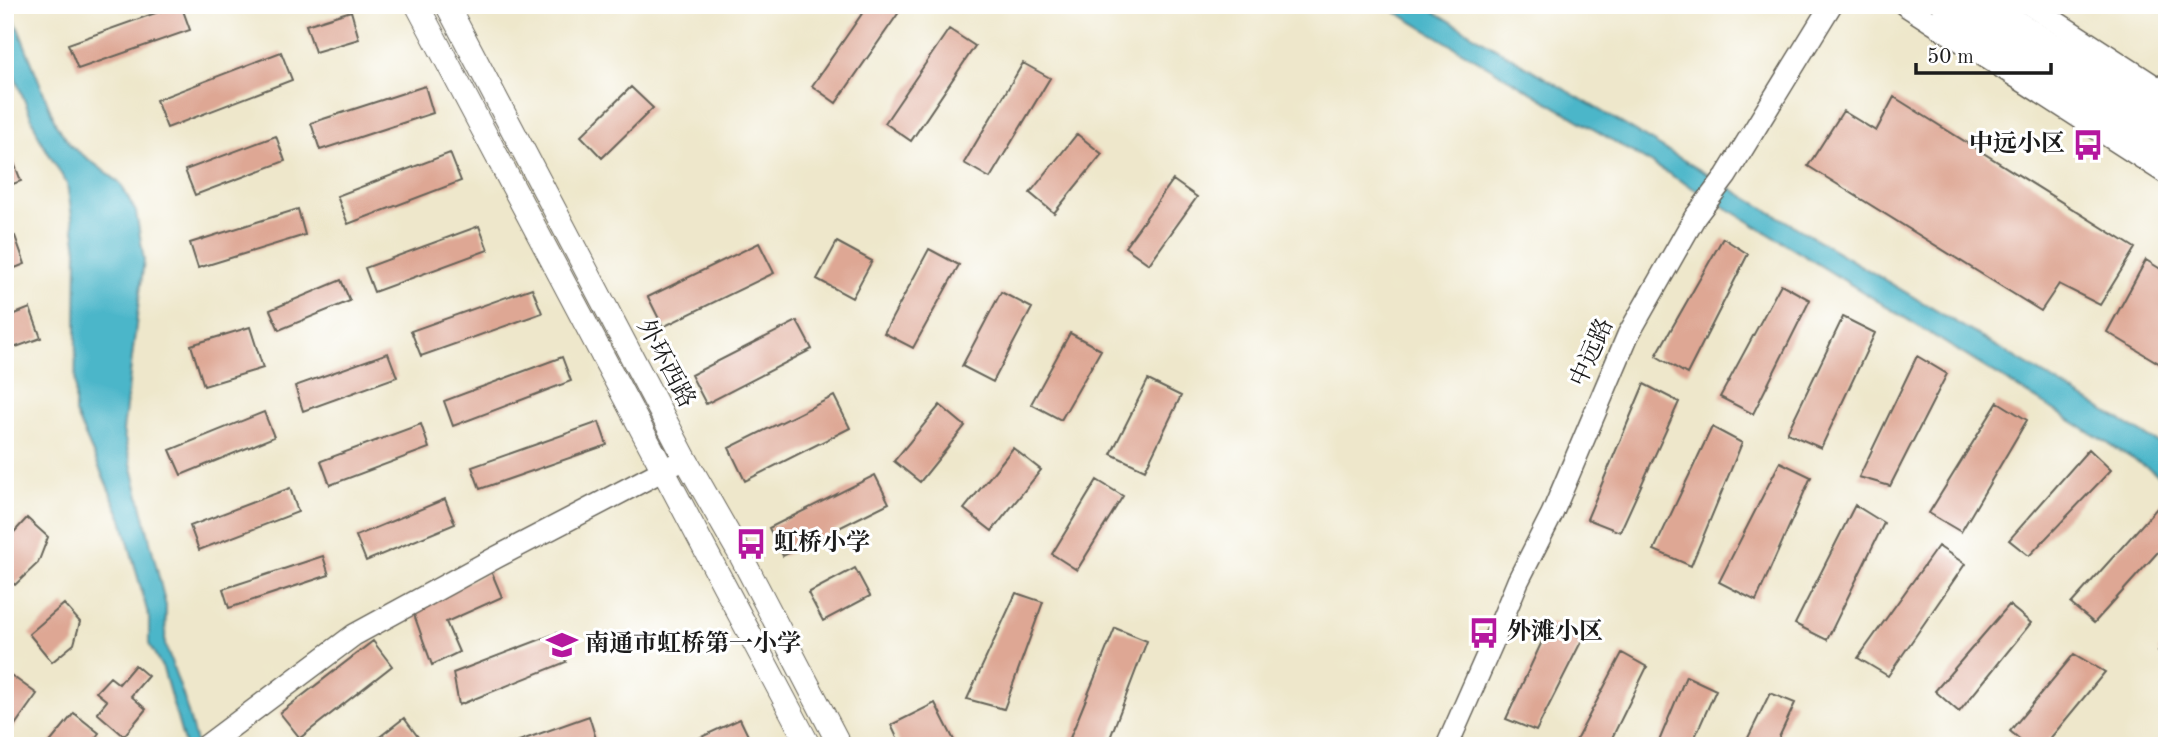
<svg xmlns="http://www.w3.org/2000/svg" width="2172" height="751" font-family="'Old Standard TT','Noto Serif SC',serif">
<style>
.water{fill:#4cb6c9;stroke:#346972;stroke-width:2}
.building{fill:#dea794}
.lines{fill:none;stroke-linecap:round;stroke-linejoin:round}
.secondary-casing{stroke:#666359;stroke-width:24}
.primary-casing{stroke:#666359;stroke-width:25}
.highway-casing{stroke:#666359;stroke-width:29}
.secondary{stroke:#fff;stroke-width:21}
.primary{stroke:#fff;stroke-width:23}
.highway{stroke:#fff;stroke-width:26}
.labels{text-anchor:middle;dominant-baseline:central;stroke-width:6;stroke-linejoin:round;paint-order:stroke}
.poi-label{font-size:24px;font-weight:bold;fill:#1c1c1c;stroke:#fff;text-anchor:start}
.street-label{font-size:24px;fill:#1c1c1c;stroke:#fff}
</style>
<rect width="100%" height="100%" fill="#fff"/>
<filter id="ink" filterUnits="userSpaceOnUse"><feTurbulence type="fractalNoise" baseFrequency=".0143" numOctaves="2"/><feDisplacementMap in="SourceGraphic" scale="14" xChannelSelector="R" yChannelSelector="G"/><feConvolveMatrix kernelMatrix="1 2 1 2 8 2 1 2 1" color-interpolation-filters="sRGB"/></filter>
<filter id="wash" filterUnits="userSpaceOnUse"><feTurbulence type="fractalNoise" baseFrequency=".00686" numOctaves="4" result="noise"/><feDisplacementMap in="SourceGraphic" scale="28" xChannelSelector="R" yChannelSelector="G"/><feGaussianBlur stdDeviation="1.57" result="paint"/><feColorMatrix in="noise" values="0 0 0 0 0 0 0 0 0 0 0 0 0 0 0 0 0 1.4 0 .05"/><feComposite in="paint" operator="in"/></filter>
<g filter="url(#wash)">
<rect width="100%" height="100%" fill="#eee7cb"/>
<path class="water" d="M 5,5 L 9,5 L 56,124 L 71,146 L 120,183 L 136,212 L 144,260 L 123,431 L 166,606 L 165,644 L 184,698 L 197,746 L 185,746 L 163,669 L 149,644 L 149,618 L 122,519 L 75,413 L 77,249 L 67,184 L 40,139 L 5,52 Z
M 1384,5 L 1423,5 L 2167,448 L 2167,480 L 1740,216 Z"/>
<g id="blocks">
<path class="building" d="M 178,5 L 181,5 L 190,30 L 78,69 L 68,44 Z
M 868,5 L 904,5 L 836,103 L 812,86 Z
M 351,11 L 359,39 L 315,52 L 306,25 Z
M 949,29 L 975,46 L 911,141 L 885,123 Z
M 281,52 L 292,80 L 167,128 L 156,100 Z
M 1023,63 L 1050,78 L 990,178 L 964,163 Z
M 425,86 L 433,113 L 320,150 L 311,123 Z
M 631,87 L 653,108 L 602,158 L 581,136 Z
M 1894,97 L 2135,248 L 2100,305 L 2059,284 L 2041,311 L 1808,166 L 1843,111 L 1876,131 Z
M 1077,134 L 1102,154 L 1054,213 L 1030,193 Z
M 276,136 L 285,161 L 195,195 L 185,170 Z
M 450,153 L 461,181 L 348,224 L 337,196 Z
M 11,155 L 21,181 L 5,187 L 5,157 Z
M 1173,180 L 1197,197 L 1149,264 L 1125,247 Z
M 298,209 L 305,235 L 198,268 L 190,243 Z
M 479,226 L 488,250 L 374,292 L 365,268 Z
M 15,236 L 25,264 L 5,272 L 5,240 Z
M 1723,238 L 1748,254 L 1687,374 L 1656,356 Z
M 837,242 L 872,261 L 852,298 L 817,279 Z
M 759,243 L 774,273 L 663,327 L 648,297 Z
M 929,249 L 959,265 L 913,348 L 884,333 Z
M 2146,260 L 2167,273 L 2167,368 L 2107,332 Z
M 341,280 L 350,301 L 279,330 L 270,310 Z
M 1781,284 L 1810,300 L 1753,414 L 1720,397 Z
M 532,288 L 542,313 L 421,356 L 411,331 Z
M 1001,292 L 1032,308 L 993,382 L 962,366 Z
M 30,308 L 41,338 L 5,351 L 5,318 Z
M 1843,317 L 1875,333 L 1821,448 L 1787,433 Z
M 797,321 L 812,349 L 706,404 L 691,375 Z
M 250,327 L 263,368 L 204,386 L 191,345 Z
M 1070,333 L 1101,350 L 1061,420 L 1031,404 Z
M 388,353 L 397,377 L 303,411 L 295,386 Z
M 1917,356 L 1947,374 L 1890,486 L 1859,477 Z
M 562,357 L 571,381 L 453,426 L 444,401 Z
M 1148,380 L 1181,396 L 1145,470 L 1111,454 Z
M 1644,384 L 1679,402 L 1620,532 L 1587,519 Z
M 834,396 L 850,428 L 745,481 L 729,448 Z
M 1998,402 L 2027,420 L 1961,532 L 1929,513 Z
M 940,405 L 965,426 L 920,482 L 894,461 Z
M 264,412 L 274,437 L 181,475 L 170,450 Z
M 599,422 L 607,445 L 480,489 L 472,467 Z
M 421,424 L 429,448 L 330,485 L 321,461 Z
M 1712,427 L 1742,443 L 1691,566 L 1654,550 Z
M 1013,448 L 1041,470 L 992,531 L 964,509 Z
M 2089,449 L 2111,470 L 2029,556 L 2009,540 Z
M 1780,462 L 1811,477 L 1756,601 L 1719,582 Z
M 875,475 L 889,503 L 783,556 L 769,528 Z
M 1097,480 L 1123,496 L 1077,570 L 1052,554 Z
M 290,488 L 298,512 L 199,550 L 190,526 Z
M 2167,497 L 2167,542 L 2094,623 L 2071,604 Z
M 445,499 L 455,524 L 366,561 L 356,536 Z
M 1855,505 L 1884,523 L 1827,640 L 1795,624 Z
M 27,518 L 48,537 L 38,563 L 15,585 L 5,576 L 5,542 Z
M 1938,546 L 1965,564 L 1888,676 L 1858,658 Z
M 323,556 L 329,575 L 229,608 L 223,589 Z
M 855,568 L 870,596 L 823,621 L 808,593 Z
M 491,571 L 502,597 L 446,622 L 459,652 L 432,665 L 412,609 Z
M 1016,593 L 1043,602 L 1004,709 L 967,699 Z
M 64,604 L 80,622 L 74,644 L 52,662 L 29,634 Z
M 2009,605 L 2031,623 L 1959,712 L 1935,691 Z
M 1551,622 L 1583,638 L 1536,731 L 1506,719 Z
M 1115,628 L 1147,641 L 1107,746 L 1095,746 L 1070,738 Z
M 557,633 L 566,662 L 459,705 L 453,673 Z
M 373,641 L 392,666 L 300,738 L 280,713 Z
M 2167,642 L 2167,659 L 2158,651 Z
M 1622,653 L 1647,667 L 1608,746 L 1573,746 Z
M 2074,654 L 2105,672 L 2044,746 L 2028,746 L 2010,731 Z
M 135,665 L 148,676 L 131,696 L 146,709 L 124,736 L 97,713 L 107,701 L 96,692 L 110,677 L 119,684 Z
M 8,673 L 37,694 L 5,739 L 5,677 Z
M 1686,676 L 1716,690 L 1691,746 L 1657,746 Z
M 1770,693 L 1795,703 L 1775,746 L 1744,746 Z
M 935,703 L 957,746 L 901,746 L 891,725 Z
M 74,713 L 99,733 L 89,746 L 47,746 Z
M 589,716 L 597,742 L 586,746 L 505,746 Z
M 404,718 L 421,741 L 415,746 L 368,746 Z
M 740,719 L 753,746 L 682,746 Z"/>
</g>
</g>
<g filter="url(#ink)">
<use href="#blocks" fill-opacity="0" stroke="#666359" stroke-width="2"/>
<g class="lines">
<defs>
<path id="secondary" d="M 1905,5 L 2167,174
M 2030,5 L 2167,94
M 206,746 L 354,635 L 495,558 L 677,463
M 1447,746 L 1492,644 L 1518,581 L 1552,514 L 1628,335 L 1695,217 L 1726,176 L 1831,5"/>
<path id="primary" d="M 417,5 L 809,746
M 447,5 L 685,458 L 741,556 L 840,746"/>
<path id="highway" d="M 1945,5 L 2167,147
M 1987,5 L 2167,120"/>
</defs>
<use href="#secondary" class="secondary-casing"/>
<use href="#primary" class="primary-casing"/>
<use href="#highway" class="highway-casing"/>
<use href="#secondary" class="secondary"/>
<use href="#primary" class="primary"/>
<use href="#highway" class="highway"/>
</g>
</g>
<defs>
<symbol id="bus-bare" viewBox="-9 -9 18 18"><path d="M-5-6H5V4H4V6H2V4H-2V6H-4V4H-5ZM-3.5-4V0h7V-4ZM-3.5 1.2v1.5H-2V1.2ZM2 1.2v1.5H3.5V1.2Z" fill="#b5179e" stroke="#fff" stroke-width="2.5" paint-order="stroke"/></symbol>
<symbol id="school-bare" viewBox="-9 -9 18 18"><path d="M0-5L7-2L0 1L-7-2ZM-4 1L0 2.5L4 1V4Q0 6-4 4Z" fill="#b5179e" stroke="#fff" stroke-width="2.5" paint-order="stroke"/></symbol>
</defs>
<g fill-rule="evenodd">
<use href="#bus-bare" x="2066" y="123" width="44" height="44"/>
<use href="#bus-bare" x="729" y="522" width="44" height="44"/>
<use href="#bus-bare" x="1462" y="611" width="44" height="44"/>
<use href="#school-bare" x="540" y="623" width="44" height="44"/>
</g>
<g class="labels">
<g class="poi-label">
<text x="2065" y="145" text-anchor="end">中远小区</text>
<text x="774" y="544">虹桥小学</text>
<text x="1507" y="633">外滩小区</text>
<text x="585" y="645">南通市虹桥第一小学</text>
</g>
<g class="street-label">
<text transform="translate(1593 353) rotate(-66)">中远路</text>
<text transform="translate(665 364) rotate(62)">外环西路</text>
</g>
</g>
<rect width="2172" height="751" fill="none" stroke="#fff" stroke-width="28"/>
<path d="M1916 63v10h135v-10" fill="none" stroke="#1c1c1c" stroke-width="3.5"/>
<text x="1927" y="63" font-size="21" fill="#1c1c1c" stroke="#ffffff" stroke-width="5" paint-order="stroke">50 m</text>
</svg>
